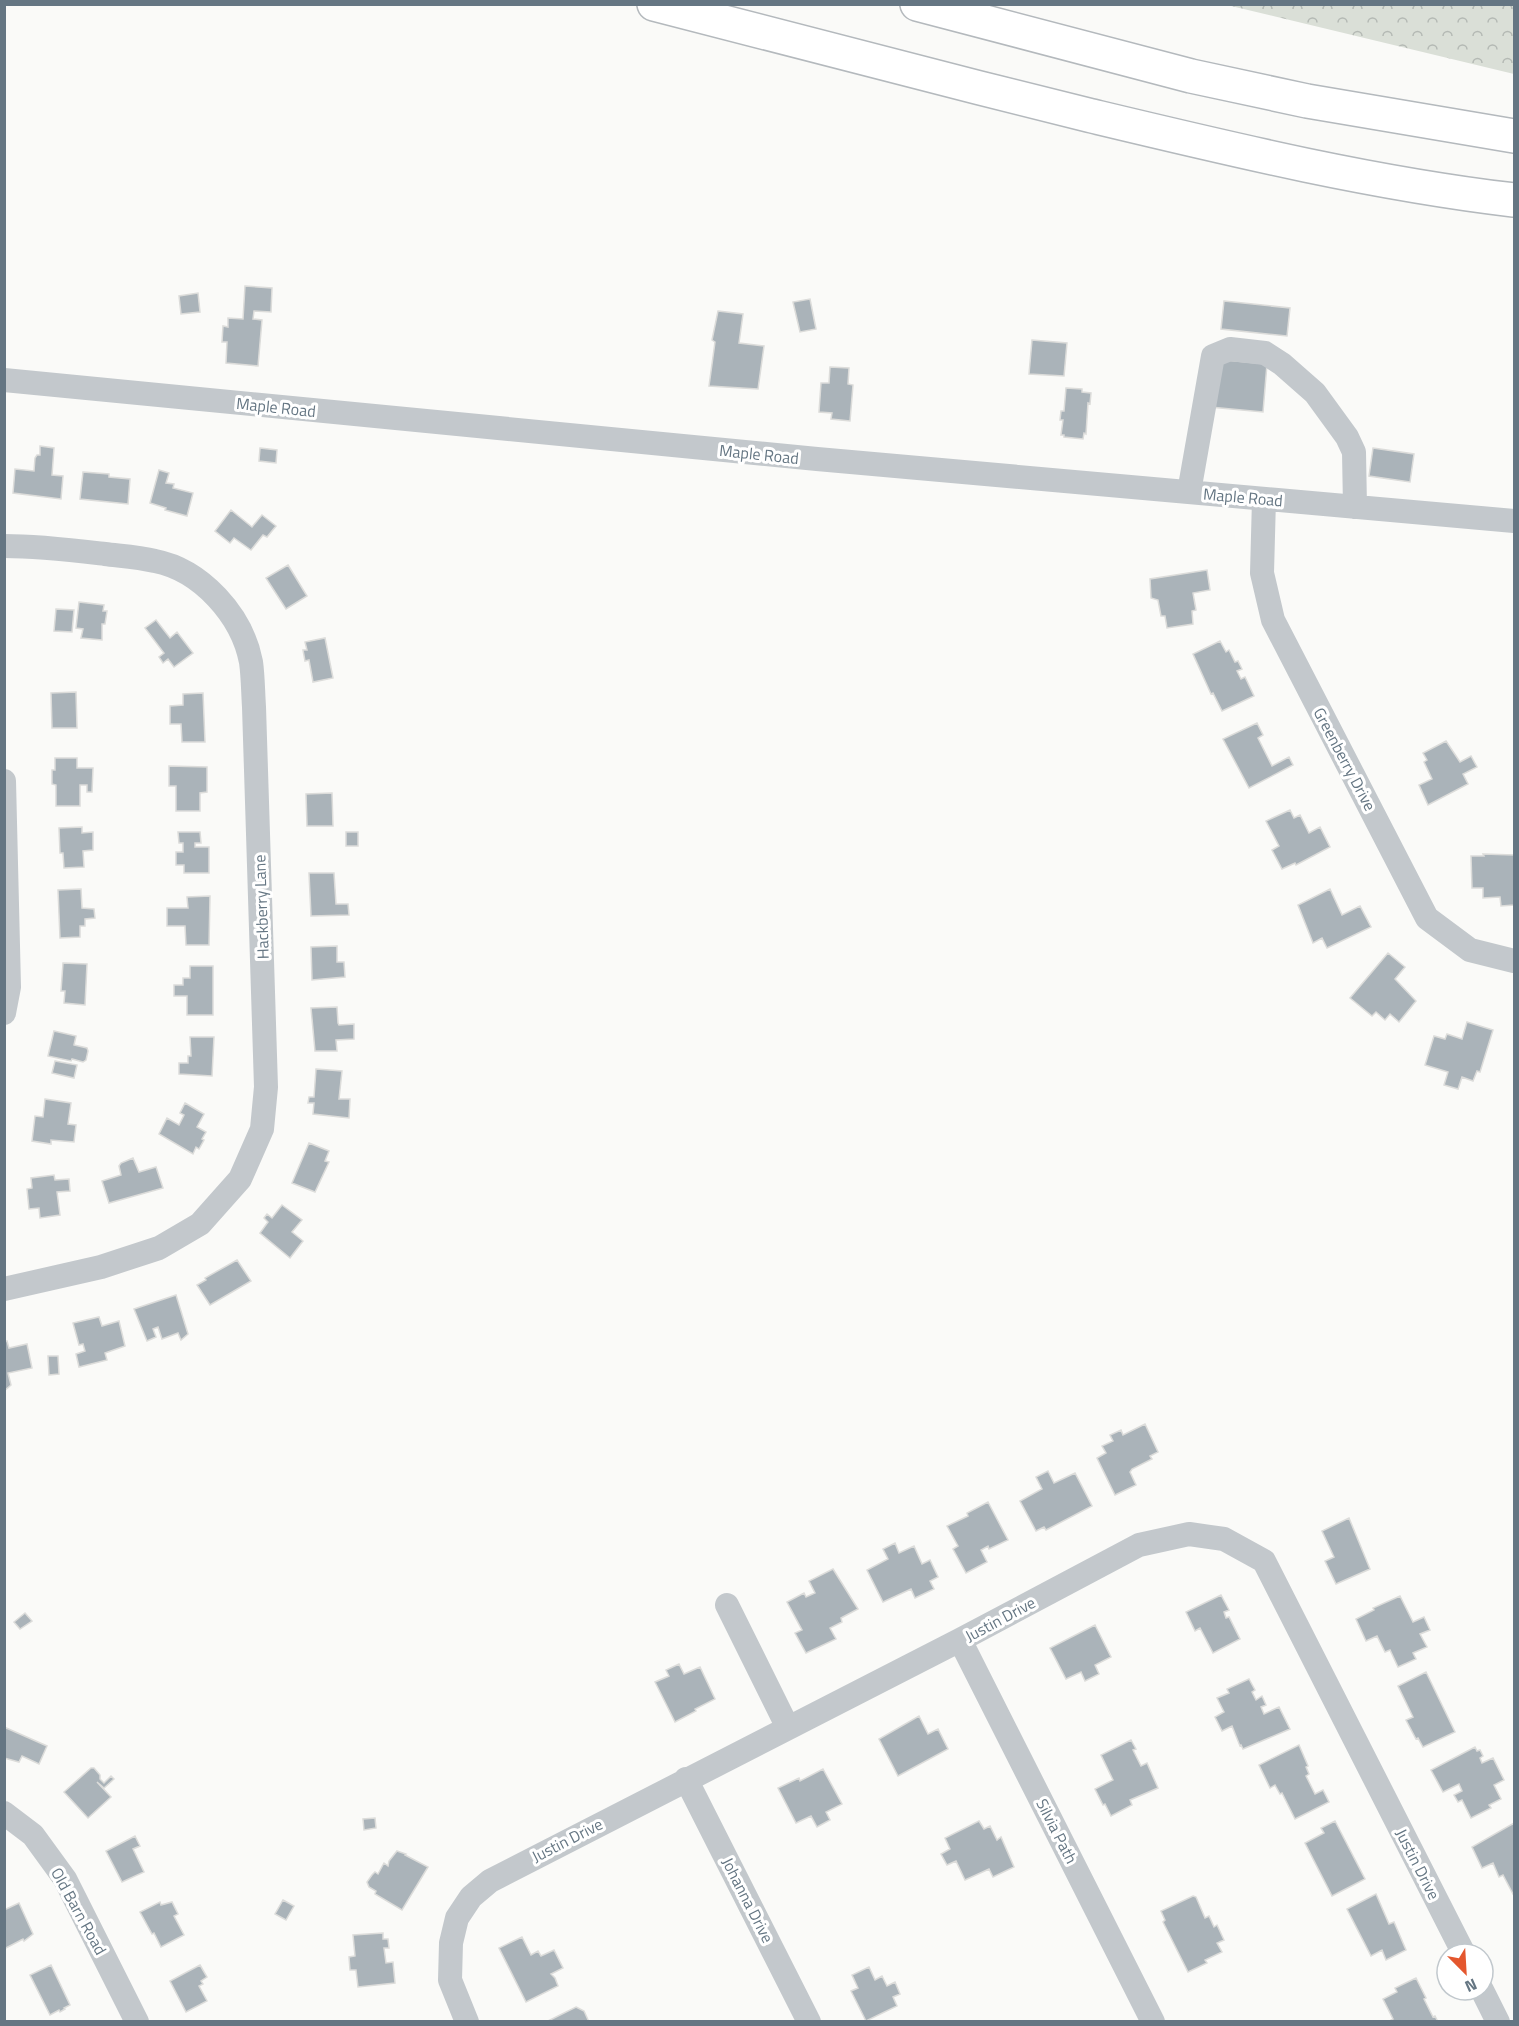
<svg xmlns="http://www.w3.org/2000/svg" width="1519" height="2026" font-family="'Titillium Web',sans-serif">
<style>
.forest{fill:url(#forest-crowns)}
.building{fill:#aab3b9;stroke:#dcdcda;stroke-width:1.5}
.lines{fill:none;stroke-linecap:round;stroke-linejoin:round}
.highway-casing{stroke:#b4b9bd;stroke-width:36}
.minor{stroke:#c3c8cc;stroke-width:24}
.highway{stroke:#fff;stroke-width:33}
.labels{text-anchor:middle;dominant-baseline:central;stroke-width:6;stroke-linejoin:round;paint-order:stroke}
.street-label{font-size:16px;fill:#657683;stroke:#fff}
</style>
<defs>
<pattern id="forest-crowns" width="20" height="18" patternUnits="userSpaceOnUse" patternTransform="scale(1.5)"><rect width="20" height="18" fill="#dadfd7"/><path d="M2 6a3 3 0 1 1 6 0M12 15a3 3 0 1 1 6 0" fill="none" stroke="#b4b9b4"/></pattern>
</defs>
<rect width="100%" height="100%" fill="#fafaf8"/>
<path class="forest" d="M 1227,5 L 1514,5 L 1514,74 Z"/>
<path class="building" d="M 245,286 L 272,288 L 271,312 L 254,311 L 253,319 L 262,320 L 258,366 L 226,363 L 227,342 L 222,342 L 223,326 L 228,327 L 228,318 L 243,319 Z
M 198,293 L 200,312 L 181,314 L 179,296 Z
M 810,299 L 816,329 L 800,332 L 793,302 Z
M 1224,301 L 1290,308 L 1287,336 L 1221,329 Z
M 718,311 L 743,314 L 739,343 L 764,346 L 758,389 L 709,386 L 715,342 L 712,340 Z
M 1032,340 L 1067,343 L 1064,376 L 1029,374 Z
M 1215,359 L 1267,364 L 1263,412 L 1210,407 Z
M 830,367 L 849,368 L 848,384 L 853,385 L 850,421 L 831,419 L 832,413 L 819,412 L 821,383 L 829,383 Z
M 1066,388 L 1082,389 L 1082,392 L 1091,393 L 1090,404 L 1088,403 L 1086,434 L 1084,433 L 1083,439 L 1064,437 L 1064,435 L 1061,435 L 1063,420 L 1060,420 L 1061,411 L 1064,411 Z
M 40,446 L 54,448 L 52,475 L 63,476 L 61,499 L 13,493 L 15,469 L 34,471 L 35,458 L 37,455 L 40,455 Z
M 260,448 L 277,450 L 276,463 L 259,461 Z
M 1373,448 L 1414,454 L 1410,482 L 1369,476 Z
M 159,470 L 169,473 L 166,483 L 174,484 L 173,488 L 193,493 L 187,516 L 165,510 L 166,508 L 150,503 Z
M 83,472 L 109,474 L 109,477 L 130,479 L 128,504 L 80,499 Z
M 231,510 L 252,527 L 262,515 L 276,526 L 267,537 L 263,535 L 251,550 L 234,538 L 230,543 L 215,531 Z
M 288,565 L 307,596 L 286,609 L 266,578 Z
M 1207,570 L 1210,590 L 1193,593 L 1196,610 L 1192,611 L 1193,624 L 1167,628 L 1165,616 L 1161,616 L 1158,600 L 1151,598 L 1150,579 Z
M 79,602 L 104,605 L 103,611 L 107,611 L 105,624 L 102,624 L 102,640 L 81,638 L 83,629 L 76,628 Z
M 56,609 L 74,610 L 72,632 L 54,631 Z
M 156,620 L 170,638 L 177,632 L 193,653 L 174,667 L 168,659 L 163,663 L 159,657 L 164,653 L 145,628 Z
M 325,638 L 333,678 L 313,682 L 309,660 L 305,661 L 303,650 L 307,650 L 305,642 Z
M 1220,641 L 1226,652 L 1229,650 L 1235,662 L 1238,661 L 1242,669 L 1237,671 L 1241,679 L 1245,677 L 1254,696 L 1222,711 L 1213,693 L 1211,694 L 1193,654 Z
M 76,692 L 77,728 L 52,728 L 51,693 Z
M 203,693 L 205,742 L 182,742 L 181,724 L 170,724 L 170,706 L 183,705 L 183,694 Z
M 1257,723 L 1263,735 L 1258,738 L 1272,766 L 1289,757 L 1293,765 L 1249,788 L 1223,739 Z
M 1446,741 L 1460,762 L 1471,756 L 1477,767 L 1463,774 L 1468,784 L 1428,805 L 1419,785 L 1432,779 L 1424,762 L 1427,760 L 1423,753 Z
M 55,758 L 77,758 L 77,768 L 93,768 L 92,792 L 87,792 L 87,785 L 80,785 L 80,806 L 56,806 L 56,785 L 52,784 L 52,770 L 55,770 Z
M 169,766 L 207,767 L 207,792 L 200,793 L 200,811 L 176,811 L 176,786 L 169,786 Z
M 332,793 L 333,826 L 307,826 L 306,794 Z
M 1290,810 L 1294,818 L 1300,815 L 1309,833 L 1320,827 L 1330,847 L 1296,865 L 1295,863 L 1282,869 L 1272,850 L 1279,846 L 1266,821 Z
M 82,827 L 82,833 L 93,832 L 93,850 L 83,851 L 84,867 L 64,868 L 63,853 L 60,853 L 59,828 Z
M 178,832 L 200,832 L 201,843 L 195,843 L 195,847 L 209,847 L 209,873 L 184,873 L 184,865 L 176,865 L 176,852 L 183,852 L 183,843 L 179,843 Z
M 346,832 L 358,832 L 358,846 L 346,846 Z
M 1483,854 L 1514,855 L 1514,905 L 1501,906 L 1500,897 L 1483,898 L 1483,888 L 1472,888 L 1471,856 L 1484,856 Z
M 309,873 L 334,873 L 336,904 L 348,904 L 349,915 L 311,916 Z
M 81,889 L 82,908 L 94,909 L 95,918 L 85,919 L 85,926 L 80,926 L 80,937 L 60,938 L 58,890 Z
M 1330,889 L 1342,915 L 1360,906 L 1371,927 L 1327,948 L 1322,938 L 1313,943 L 1298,905 Z
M 210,896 L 209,945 L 186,945 L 185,926 L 167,926 L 167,908 L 188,908 L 187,897 Z
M 337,946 L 337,962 L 344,962 L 345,977 L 312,980 L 311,947 Z
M 1388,953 L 1405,967 L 1395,979 L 1416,1001 L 1399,1022 L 1390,1014 L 1385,1020 L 1376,1012 L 1372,1016 L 1350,998 Z
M 63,963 L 87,964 L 85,1005 L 64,1003 L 65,991 L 61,991 Z
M 190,966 L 213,966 L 213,1015 L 187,1015 L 187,996 L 174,996 L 174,985 L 183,985 L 183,978 L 190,978 Z
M 337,1007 L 338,1023 L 339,1025 L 354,1024 L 354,1039 L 336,1040 L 337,1051 L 315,1051 L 311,1008 Z
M 1467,1022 L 1493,1030 L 1480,1072 L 1477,1071 L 1473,1081 L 1462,1077 L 1458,1089 L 1444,1085 L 1448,1072 L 1425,1065 L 1434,1036 L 1445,1039 L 1447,1034 L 1462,1039 Z
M 54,1031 L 76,1036 L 74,1045 L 87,1048 L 88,1051 L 86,1060 L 83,1062 L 72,1059 L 71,1061 L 48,1056 Z
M 190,1037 L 214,1037 L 212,1076 L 179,1074 L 179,1063 L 188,1063 L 188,1056 L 191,1056 Z
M 55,1061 L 77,1065 L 74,1078 L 52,1073 Z
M 316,1069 L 342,1071 L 339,1099 L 350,1099 L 349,1118 L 313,1114 L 314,1103 L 308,1103 L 309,1097 L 314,1097 Z
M 45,1099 L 71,1103 L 68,1124 L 76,1125 L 74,1142 L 51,1140 L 51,1144 L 32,1141 L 35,1116 L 43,1117 Z
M 185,1103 L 204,1114 L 197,1127 L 206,1132 L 202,1139 L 204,1140 L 199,1149 L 196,1147 L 193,1154 L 159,1134 L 167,1118 L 179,1125 L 184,1115 L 180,1113 Z
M 309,1143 L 329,1151 L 325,1161 L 329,1162 L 315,1192 L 292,1183 Z
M 133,1158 L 139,1172 L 156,1167 L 163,1188 L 109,1203 L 102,1181 L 121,1175 L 119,1166 L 121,1163 Z
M 54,1175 L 55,1180 L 69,1179 L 70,1191 L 57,1192 L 60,1215 L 40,1218 L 39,1208 L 29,1209 L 27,1189 L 32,1188 L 31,1178 Z
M 282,1205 L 302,1220 L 292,1232 L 303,1241 L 290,1258 L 260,1233 L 268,1222 L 264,1218 L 267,1214 L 272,1218 Z
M 237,1260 L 251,1281 L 210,1305 L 197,1285 L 206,1280 L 205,1278 Z
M 176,1295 L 188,1334 L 181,1340 L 178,1333 L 162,1339 L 158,1327 L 153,1329 L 156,1337 L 147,1341 L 134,1309 Z
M 99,1317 L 102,1326 L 119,1321 L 125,1346 L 105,1353 L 107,1360 L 79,1367 L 76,1354 L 85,1351 L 83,1344 L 79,1345 L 73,1323 Z
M 7,1341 L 9,1348 L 27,1344 L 32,1368 L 8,1373 L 11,1385 L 4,1391 L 4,1342 Z
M 48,1356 L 58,1356 L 59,1374 L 49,1375 Z
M 1145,1424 L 1158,1452 L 1150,1456 L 1152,1459 L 1132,1469 L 1130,1472 L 1136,1485 L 1115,1495 L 1097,1458 L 1106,1453 L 1102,1446 L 1113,1441 L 1110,1435 L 1121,1430 L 1123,1435 Z
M 1048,1471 L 1054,1483 L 1075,1473 L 1092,1506 L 1046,1530 L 1044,1527 L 1036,1531 L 1020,1501 L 1042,1489 L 1036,1477 Z
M 988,1502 L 1008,1540 L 989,1549 L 988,1546 L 981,1550 L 987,1562 L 966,1573 L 953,1549 L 958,1546 L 947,1526 L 968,1516 L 967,1513 Z
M 1349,1518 L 1370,1569 L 1336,1584 L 1325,1561 L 1334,1557 L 1322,1531 Z
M 895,1543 L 899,1553 L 914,1546 L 922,1564 L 930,1560 L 938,1577 L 930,1581 L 934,1589 L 915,1598 L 911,1589 L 883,1602 L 867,1570 L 888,1559 L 883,1549 Z
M 833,1569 L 858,1609 L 841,1618 L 842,1622 L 830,1628 L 836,1639 L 806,1653 L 795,1633 L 802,1630 L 787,1602 L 804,1593 L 806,1597 L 815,1593 L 809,1581 Z
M 1221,1595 L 1229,1610 L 1224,1612 L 1226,1618 L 1229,1617 L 1240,1639 L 1213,1653 L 1200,1628 L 1195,1631 L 1186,1612 Z
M 1400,1596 L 1413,1622 L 1424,1617 L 1430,1630 L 1420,1634 L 1427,1647 L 1413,1653 L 1416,1659 L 1398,1667 L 1390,1650 L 1385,1652 L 1377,1636 L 1366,1641 L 1356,1619 L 1374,1610 L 1373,1608 Z
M 25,1613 L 32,1621 L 20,1629 L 14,1622 Z
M 1095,1625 L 1111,1657 L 1095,1665 L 1099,1674 L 1085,1681 L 1081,1672 L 1066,1679 L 1050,1648 Z
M 679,1664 L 684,1674 L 700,1667 L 715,1699 L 695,1709 L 696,1711 L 675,1722 L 655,1682 L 669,1676 L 666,1670 Z
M 1426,1672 L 1455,1732 L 1423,1747 L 1418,1738 L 1416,1739 L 1406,1720 L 1413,1717 L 1398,1686 Z
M 1249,1679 L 1255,1690 L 1252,1692 L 1256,1700 L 1262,1696 L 1266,1705 L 1261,1707 L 1264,1714 L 1279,1707 L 1290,1729 L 1243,1749 L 1241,1745 L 1240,1746 L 1232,1726 L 1222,1731 L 1215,1717 L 1224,1712 L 1217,1698 L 1229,1693 L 1227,1689 Z
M 919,1716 L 928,1734 L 938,1729 L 948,1749 L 898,1776 L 879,1739 Z
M 4,1727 L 47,1746 L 39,1764 L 22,1756 L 19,1762 L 4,1758 Z
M 1131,1740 L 1136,1749 L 1133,1750 L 1141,1766 L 1147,1763 L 1158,1788 L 1130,1800 L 1132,1805 L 1111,1816 L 1105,1804 L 1103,1805 L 1095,1789 L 1113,1780 L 1101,1755 Z
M 1299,1745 L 1308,1766 L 1306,1767 L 1309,1774 L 1306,1776 L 1315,1794 L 1323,1790 L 1329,1802 L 1295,1819 L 1282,1793 L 1280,1794 L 1275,1785 L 1270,1788 L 1259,1765 Z
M 1475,1747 L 1477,1751 L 1480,1750 L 1483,1756 L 1480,1758 L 1482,1763 L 1493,1758 L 1504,1780 L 1494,1785 L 1501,1799 L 1489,1805 L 1491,1808 L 1471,1818 L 1462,1800 L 1458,1802 L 1454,1795 L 1462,1791 L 1459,1784 L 1443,1792 L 1431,1770 Z
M 91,1768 L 94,1768 L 100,1775 L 100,1779 L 104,1783 L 111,1776 L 114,1779 L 104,1788 L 97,1782 L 111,1797 L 88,1818 L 64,1792 Z
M 823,1769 L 842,1804 L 826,1812 L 830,1820 L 817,1827 L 811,1816 L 796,1823 L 778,1788 L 799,1778 L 800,1781 Z
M 375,1818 L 376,1828 L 364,1830 L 363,1819 Z
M 979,1821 L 984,1829 L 990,1826 L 997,1840 L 1001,1837 L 1014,1867 L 993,1877 L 989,1869 L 965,1880 L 956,1861 L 947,1865 L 941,1854 L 950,1849 L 945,1838 Z
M 1335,1821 L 1365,1879 L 1332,1896 L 1305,1843 L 1324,1833 L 1321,1828 Z
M 1514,1823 L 1514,1893 L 1513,1894 L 1503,1875 L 1499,1877 L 1493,1863 L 1482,1868 L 1472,1847 Z
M 135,1836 L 140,1846 L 133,1849 L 144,1872 L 122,1882 L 106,1851 Z
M 397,1851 L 406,1854 L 405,1855 L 428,1867 L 402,1910 L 375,1894 L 376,1891 L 369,1887 L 367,1882 L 372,1875 L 375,1872 L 378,1874 L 384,1863 L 388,1866 L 389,1861 Z
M 1376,1894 L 1389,1924 L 1394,1922 L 1406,1950 L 1386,1960 L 1382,1950 L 1371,1956 L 1347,1909 Z
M 1193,1896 L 1196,1897 L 1205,1918 L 1209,1916 L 1214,1927 L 1217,1925 L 1224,1940 L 1217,1943 L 1222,1952 L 1205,1960 L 1207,1963 L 1188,1972 L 1163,1922 L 1165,1920 L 1161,1911 Z
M 283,1900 L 294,1906 L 286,1920 L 275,1914 Z
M 160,1902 L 161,1905 L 172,1902 L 178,1914 L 174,1916 L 184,1935 L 161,1947 L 154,1933 L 152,1934 L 140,1912 Z
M 19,1903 L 33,1934 L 24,1941 L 23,1939 L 4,1949 L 4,1910 Z
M 383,1933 L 383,1939 L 388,1939 L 389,1948 L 384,1948 L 386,1963 L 393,1962 L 395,1983 L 358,1987 L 356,1970 L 350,1970 L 349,1957 L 355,1956 L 353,1935 Z
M 522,1937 L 531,1955 L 538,1951 L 541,1956 L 554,1950 L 563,1968 L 551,1974 L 555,1978 L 558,1986 L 526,2002 L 499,1948 Z
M 51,1965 L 70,2005 L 64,2008 L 65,2009 L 60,2012 L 59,2010 L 50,2015 L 30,1975 Z
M 200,1965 L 207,1977 L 201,1981 L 203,1984 L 199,1986 L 207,2001 L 186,2012 L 170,1981 Z
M 869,1967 L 875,1980 L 882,1976 L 887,1986 L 895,1982 L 900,1994 L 893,1997 L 897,2006 L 866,2021 L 851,1991 L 858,1988 L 852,1975 Z
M 1416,1978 L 1426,1998 L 1424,1999 L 1433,2017 L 1435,2016 L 1438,2022 L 1388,2022 L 1393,2019 L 1383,1999 L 1397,1992 L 1395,1988 Z
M 576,2007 L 584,2011 L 589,2022 L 546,2022 Z"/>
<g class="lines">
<defs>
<path id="highway" d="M 654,4 C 798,42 943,79 1088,115 C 1230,149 1370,183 1514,200
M 917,4 L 1191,76 L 1307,101 L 1514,136"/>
</defs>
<use href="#highway" class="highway-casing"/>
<path class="minor" d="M 4,380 L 817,459 L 1514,521
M 1189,492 L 1213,356 L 1230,349 L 1265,353 L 1282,364 L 1315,393 L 1347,437 L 1354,452 L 1355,507
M 1264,499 L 1262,573 L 1273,620 L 1427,918 L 1470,950 L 1514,961
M 4,546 C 39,546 71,550 105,554 C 121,556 138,557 155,561 C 201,570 242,615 251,662 C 253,676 253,692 254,707 L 266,1087 L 262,1129 L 240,1179 L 200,1224 L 159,1248 L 101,1267 L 4,1289
M 4,781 L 9,987 L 4,1013
M 727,1605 L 788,1728
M 960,1640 L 1153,2022
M 686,1779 L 809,2022
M 4,1813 L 33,1835 L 65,1879 L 137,2022
M 1482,1990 L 1498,2022
M 467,2022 L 450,1980 L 451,1943 L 457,1918 L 471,1897 L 490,1881 L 960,1640 L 1139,1545 L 1189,1534 L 1224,1539 L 1264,1561 L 1464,1954"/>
<use href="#highway" class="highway"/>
</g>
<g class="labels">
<g class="street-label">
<text transform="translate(276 407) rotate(6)">Maple Road</text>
<text transform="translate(759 454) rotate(6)">Maple Road</text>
<text transform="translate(1243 497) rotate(5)">Maple Road</text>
<text transform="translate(1345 759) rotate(62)">Greenberry Drive</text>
<text transform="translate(261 907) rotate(-92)">Hackberry Lane</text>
<text transform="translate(1000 1619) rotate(-28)">Justin Drive</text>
<text transform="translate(1057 1831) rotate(63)">Silvia Path</text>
<text transform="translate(567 1840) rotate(-27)">Justin Drive</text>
<text transform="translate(1418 1864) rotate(63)">Justin Drive</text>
<text transform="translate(748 1900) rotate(63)">Johanna Drive</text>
<text transform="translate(79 1911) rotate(61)">Old Barn Road</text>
</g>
</g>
<rect width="1519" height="2026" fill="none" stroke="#657683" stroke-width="12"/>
<g transform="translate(1465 1972) rotate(156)"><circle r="28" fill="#ffffff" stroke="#c1c8cd" stroke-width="1.5"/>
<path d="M0-4.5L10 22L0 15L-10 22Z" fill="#e4572e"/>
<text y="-9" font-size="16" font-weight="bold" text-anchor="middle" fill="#657683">N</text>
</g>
</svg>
